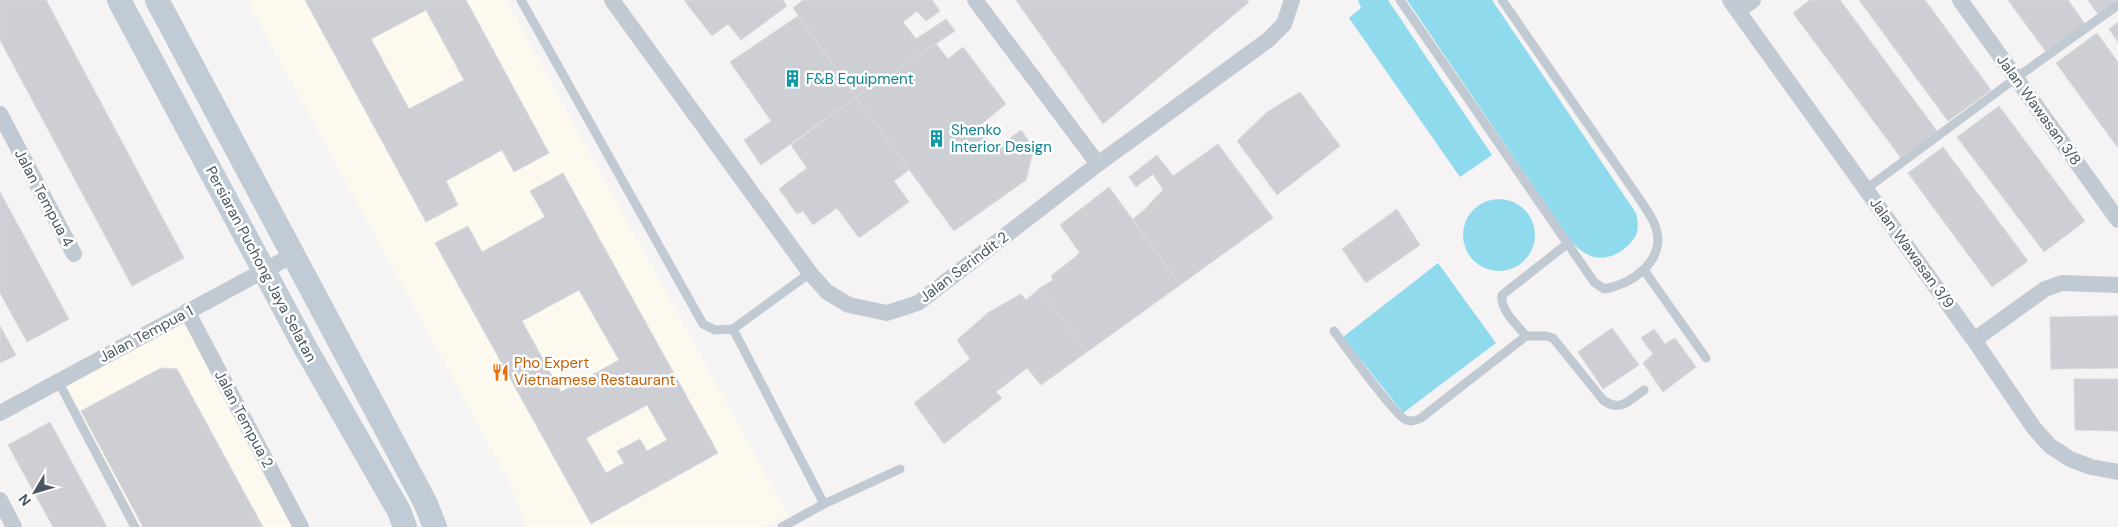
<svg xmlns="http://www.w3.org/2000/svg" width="2118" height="527" font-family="'DM Sans',sans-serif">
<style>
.commercial{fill:#fdf9ef}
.water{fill:#90daee}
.building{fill:#cdcfd5;stroke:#d7d9de;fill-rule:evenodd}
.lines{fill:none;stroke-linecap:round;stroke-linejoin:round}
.lane{stroke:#c1cad2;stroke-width:9}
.street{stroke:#c1cad2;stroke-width:16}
.secondary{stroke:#c1cbd6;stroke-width:24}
.labels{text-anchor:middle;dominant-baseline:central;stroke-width:5;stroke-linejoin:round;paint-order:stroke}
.culture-label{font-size:15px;fill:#0d838f;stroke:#fff;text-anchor:start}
.street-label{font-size:15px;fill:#4a5661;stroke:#fff}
.food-label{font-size:15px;fill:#c56008;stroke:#fff;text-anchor:start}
</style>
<rect width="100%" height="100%" fill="#f5f3f3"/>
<path class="commercial" d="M 247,0 L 506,0 L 788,515 L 762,527 L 526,527 L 509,482 Z
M 185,322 L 293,527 L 140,527 L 66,385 Z"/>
<path class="water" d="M 1358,0 L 1388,0 L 1492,155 L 1460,177 L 1349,18 L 1361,8 Z
M 1407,0 L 1492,0 L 1636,213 C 1638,221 1639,230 1635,237 C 1626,251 1608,262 1591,256 C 1583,253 1578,248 1572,243 Z
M1463 235a36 36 0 1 1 72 0a36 36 0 1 1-72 0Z
M 1438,263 L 1496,343 L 1403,413 L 1343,337 Z"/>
<path class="building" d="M 0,0 L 46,0 L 184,258 L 132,286 L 0,40 Z
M 305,0 L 466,0 L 549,153 L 514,172 L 502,150 L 446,181 L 458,205 L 426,222 ZM 426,10 L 464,80 L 409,109 L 371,39 Z
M 684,0 L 783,0 L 787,6 L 741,40 L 728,24 L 712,36 Z
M 803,0 L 932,0 L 940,11 L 926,21 L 917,11 L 903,22 L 916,39 L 946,19 L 955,31 L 856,97 L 793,8 Z
M 1016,0 L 1247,0 L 1249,2 L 1103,124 Z
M 1810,0 L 1840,0 L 1937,131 L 1901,158 L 1793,13 Z
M 1859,0 L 1925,0 L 1991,90 L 1948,121 Z
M 2008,0 L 2068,0 L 2085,24 L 2046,52 Z
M 2088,0 L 2117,0 L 2098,14 Z
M 798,16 L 856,97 L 761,165 L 744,140 L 771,121 L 730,62 Z
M 2118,22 L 2118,42 L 2109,29 Z
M 2097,33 L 2118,62 L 2118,148 L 2056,63 Z
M 936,44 L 948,59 L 963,47 L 1006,104 L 978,127 L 994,150 L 1021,130 L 1034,148 L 1026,180 L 954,231 L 856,97 Z
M 1300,92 L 1340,146 L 1277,195 L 1237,141 L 1267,112 Z
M 856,97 L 909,170 L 894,181 L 909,202 L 859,238 L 837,208 L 813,225 L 803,211 L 797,214 L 779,189 L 807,168 L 791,145 Z
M 1999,106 L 2085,221 L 2044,252 L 1957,137 Z
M 1218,144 L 1273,218 L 1180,285 L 1133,219 L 1144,210 L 1163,190 L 1153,174 L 1136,187 L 1129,177 L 1157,155 L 1173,176 Z
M 1943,147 L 2028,261 L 1992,287 L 1908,173 Z
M 563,173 L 718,453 L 591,524 L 435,243 L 468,226 L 482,252 L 545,217 L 530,191 ZM 579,290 L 619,360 L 561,392 L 522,321 ZM 647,405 L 667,440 L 647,451 L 640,439 L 617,451 L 624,463 L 606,473 L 586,438 Z
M 1109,187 L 1180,285 L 1087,352 L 1040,288 L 1053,280 L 1051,276 L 1080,253 L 1060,225 Z
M 0,192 L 69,319 L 27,342 L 0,293 Z
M 1397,209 L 1420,245 L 1366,283 L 1342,249 Z
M 1040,288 L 1087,352 L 1041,385 L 1027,368 L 996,392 L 1002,398 L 944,444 L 914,403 L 970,359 L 957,340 L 989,312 L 1021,294 L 1026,300 Z
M 2118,316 L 2118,368 L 2051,369 L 2050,317 Z
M 0,326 L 16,355 L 0,363 Z
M 1612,328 L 1639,365 L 1603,389 L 1578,352 Z
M 1654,329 L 1665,344 L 1675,338 L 1696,367 L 1663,392 L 1643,363 L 1653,354 L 1641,338 Z
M 161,368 L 177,369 L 263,527 L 143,527 L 81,411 Z
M 2074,379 L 2118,379 L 2118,431 L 2075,430 Z
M 50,422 L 107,527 L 53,527 L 8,445 Z"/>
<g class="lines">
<path class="lane" d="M 521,0 L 703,324 L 715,330 L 733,329 L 810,273
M 1400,0 L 1594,282 L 1604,289 C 1632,284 1666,261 1656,228 C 1654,220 1647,211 1643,204 L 1502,0
M 1866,189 L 2016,78 L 2118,5
M 1644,270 L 1706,358
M 733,329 L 824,504 L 782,527
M 1334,331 C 1345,346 1395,416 1406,420 C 1412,422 1416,421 1421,418 L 1526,336 L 1546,336 L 1553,338 L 1603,400 C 1621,413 1629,400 1644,390
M 1526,336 C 1517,325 1500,310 1502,295 L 1567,244
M 58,381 L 135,527
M 824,504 L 900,469"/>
<path class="street" d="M 612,0 L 810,273 L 827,292 L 849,305 L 887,313 L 918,303 L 1098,164 L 1268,40 L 1284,24 L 1292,0
M 975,0 L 1098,164
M 1730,0 L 1974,340 L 2034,428 L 2050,446 L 2070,459 L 2091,467 L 2118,472
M 1960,0 L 2118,220
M 1738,11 L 1753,0
M 0,114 L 74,254
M 187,311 L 301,527
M 1974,340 L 2045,289 L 2062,283 L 2118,285
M 0,413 L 293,255
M 0,500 L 14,527"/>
<path class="secondary" d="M 119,0 L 306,349 L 399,511 L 405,527
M 157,0 L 425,502 L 435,527"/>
</g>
<defs>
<symbol id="building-bare" viewBox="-9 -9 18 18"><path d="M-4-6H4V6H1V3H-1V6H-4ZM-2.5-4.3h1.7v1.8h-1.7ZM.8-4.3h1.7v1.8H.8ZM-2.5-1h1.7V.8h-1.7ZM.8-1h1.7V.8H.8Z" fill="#0f9aa8" stroke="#fff" stroke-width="2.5" paint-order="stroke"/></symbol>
<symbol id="restaurant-bare" viewBox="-9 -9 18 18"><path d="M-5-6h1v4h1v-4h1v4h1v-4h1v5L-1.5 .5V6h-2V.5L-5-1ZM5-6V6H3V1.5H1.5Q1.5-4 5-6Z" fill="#e8710a" stroke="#fff" stroke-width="2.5" paint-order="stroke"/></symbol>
</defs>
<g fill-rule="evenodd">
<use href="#building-bare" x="780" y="66" width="25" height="25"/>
<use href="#building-bare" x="924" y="126" width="25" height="25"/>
<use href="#restaurant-bare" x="488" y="360" width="25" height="25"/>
</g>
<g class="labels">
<g class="culture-label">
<text x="806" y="79">F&amp;B Equipment</text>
<text x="951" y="130">Shenko<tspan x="951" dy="17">Interior Design</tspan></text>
</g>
<g class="street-label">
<text transform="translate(2039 110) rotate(54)">Jalan Wawasan 3/8</text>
<text transform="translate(44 198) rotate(62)">Jalan Tempua 4</text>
<text transform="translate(1912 253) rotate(54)">Jalan Wawasan 3/9</text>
<text transform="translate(261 264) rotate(62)">Persiaran Puchong Jaya Selatan</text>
<text transform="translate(964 267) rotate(-37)">Jalan Serindit 2</text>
<text transform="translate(146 334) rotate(-28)">Jalan Tempua 1</text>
<text transform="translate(244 419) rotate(62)">Jalan Tempua 2</text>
</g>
<g class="food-label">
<text x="514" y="363">Pho Expert<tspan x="514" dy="17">Vietnamese Restaurant</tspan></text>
</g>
</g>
<g transform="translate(35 492) rotate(232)" stroke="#ffffff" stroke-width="4" paint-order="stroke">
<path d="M0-4L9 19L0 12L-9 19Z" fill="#4a5661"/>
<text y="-8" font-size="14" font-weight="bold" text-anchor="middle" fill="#4a5661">N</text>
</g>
</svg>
